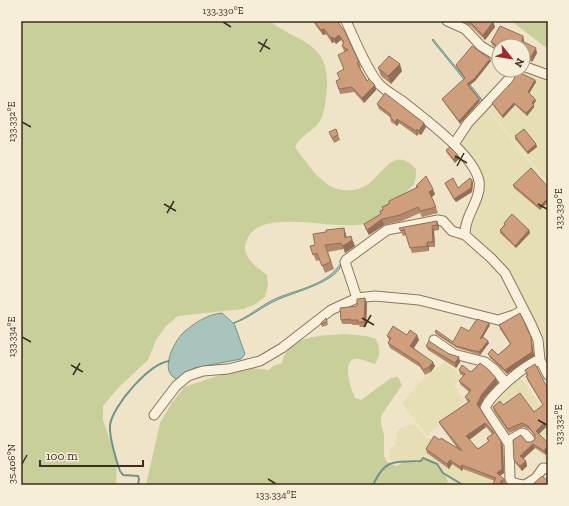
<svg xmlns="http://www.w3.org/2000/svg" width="569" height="506" font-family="'Zilla Slab',serif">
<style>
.farmland{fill:#e6deb5}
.green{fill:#c9cf9b}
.water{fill:#a9c4bc;stroke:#6f938a}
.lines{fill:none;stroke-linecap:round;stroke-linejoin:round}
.stream{stroke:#6f938a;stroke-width:2}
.minor-casing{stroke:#8d765c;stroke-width:11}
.minor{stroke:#faf1dc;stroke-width:9}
.wall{fill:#b2896c;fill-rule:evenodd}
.shaded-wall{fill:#916f58}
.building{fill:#cf9f7d;stroke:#916f58;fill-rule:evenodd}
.ticks{fill:none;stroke:#3d2e20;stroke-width:1.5}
.neatline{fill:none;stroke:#3d2e20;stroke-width:1.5}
.ticks-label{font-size:10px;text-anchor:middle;fill:#3d2e20}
</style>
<rect width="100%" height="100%" fill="#f0e4c8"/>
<path class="farmland" d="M 518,70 L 548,78 L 548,183 L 487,107 Z
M 487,109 L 548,186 L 548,370 L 510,277 L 468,231 L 481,191 L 462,148 L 461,139 L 463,134 Z
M 445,362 L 461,376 L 454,387 L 465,400 L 427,436 L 402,403 L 423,379 Z
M 519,375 L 543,408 L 541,422 L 548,430 L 548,467 L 545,466 L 545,460 L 539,450 L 546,441 L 531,424 L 523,431 L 509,438 L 490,414 L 490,403 Z
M 415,424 L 426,438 L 456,445 L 483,470 L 507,481 L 504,485 L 446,485 L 449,481 L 447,476 L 432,462 L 423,459 L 421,462 L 406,461 L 395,464 L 390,458 L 389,450 L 395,445 L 397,432 L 403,426 Z"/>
<path class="green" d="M 21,21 L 270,21 C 297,43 330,41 327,88 C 326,98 325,112 320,121 C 313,132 300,135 295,147 C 304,159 315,176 327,184 C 337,191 354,193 365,186 C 382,177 393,143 416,169 C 416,174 416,179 414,184 C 410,189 377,220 371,222 C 341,235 258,203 246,242 C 241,257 257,267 267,275 L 268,285 L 265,297 L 254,305 L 243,309 L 178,316 L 166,326 L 156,340 L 148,360 L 118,388 L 103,406 L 103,420 L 117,461 L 116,485 L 21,485 Z
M 511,21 L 548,21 L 548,49 Z
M 345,334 L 366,336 L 376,339 C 380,348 381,356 375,364 C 370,363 365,360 360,359 C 339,355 351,389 355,398 L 361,400 L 391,378 L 398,377 L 402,385 L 381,416 L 381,424 L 384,435 L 384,456 L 387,462 L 397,466 C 404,461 408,462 415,463 C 420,463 420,461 424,460 C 431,458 447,475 448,481 L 445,485 L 146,485 L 160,423 L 171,404 L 184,387 L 245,367 L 269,370 L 273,366 L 282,363 C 288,334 322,336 345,334 Z"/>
<path class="water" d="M 433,39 L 484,102 L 483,103 L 432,40 Z
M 341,263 C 341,281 291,293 277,300 C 261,307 250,318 234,323 L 245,354 L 241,359 L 194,368 L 180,380 C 157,375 173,343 183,333 C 194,323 208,314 222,313 L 233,323 C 249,317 261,305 277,298 C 299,289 327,285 341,263 Z"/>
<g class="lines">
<path class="stream" d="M 525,62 L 538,67
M 374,483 C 387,456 397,463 421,461 L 423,458 L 437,464 L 443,473 L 463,485
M 138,485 L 139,479 L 138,476 L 123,475 L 120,471 C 116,460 109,436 110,425 C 113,405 149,364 169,361"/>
<defs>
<path id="minor" d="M 346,21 C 354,38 368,73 380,85 C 387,92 397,97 405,103 C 425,119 474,155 479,181 C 482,200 464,215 465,235
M 447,21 L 465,29 L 481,46 L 499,57
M 523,66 L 548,75
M 454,144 L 468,123 L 508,80 L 514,70
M 357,298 L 345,262 L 346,260 L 387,230 L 438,220 L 443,221 L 452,231 L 465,235 L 491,258 L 505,273 L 531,324 L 538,340 L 540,360 L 548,375
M 434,340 L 454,354 L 485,362 L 494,369 L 506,383
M 154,415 L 176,386 L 188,376 L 203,371 L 228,369 L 260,361 L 282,348 L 331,310 L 357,298 L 375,296 L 419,300 L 498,320 L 514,315 L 523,310
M 508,441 L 522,433 L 525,434 L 531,441
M 523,485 L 513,483 L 510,479 L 509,444 L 485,408 C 491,394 526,363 540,360
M 525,485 L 536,478 L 543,468 L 548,469"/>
</defs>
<use href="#minor" class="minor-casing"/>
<use href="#minor" class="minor"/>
</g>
<path class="wall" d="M 313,21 L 340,21 L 340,22 L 339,23 L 359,62 L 361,67 L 360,68 L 367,81 L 375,85 L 376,90 L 364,103 L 354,92 L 340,94 L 336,81 L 340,79 L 343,69 L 344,52 L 344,51 L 342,46 L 343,43 L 341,40 L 336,44 L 334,42 L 332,43 L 326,34 L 323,35 L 316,26 Z
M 461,21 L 493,21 L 495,27 L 485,40 L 471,26 Z
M 523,36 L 524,41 L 524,42 L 537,53 L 532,62 L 523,57 L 523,46 L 499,46 L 499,51 L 493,46 L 491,42 Z
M 491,61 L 475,81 L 469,86 L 480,101 L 460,124 L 443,101 L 442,99 L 465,78 L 457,68 L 456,65 Z
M 378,68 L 402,71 L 391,84 L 381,76 Z
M 535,80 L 536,82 L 529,93 L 536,101 L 533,104 L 534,107 L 527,116 L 515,105 L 503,118 L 493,105 L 492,103 Z
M 377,104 L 424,123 L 426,127 L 421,135 L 418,134 L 417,136 L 399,123 L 397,126 L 391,122 L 390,117 L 379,109 Z
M 336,129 L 340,140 L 334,143 L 329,132 Z
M 515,136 L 536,144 L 537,147 L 528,154 L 515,139 Z
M 446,150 L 458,155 L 459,159 L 455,163 L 447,153 Z
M 531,168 L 540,210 L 514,188 L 513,185 Z
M 472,180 L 473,183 L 472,192 L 456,202 L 446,186 L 445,183 L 458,188 Z
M 416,186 L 435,194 L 432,197 L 438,213 L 422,217 L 420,213 L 402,221 L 384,225 L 369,235 L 366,230 L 364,224 L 381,214 L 380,211 L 383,210 L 382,207 L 417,187 Z
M 437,221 L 439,226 L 439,230 L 434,231 L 435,247 L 429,247 L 429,251 L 412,253 L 406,235 L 403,236 L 399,228 Z
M 504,223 L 529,230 L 530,233 L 516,248 L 500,233 L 500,230 L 504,225 Z
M 344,228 L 347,238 L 351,236 L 355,246 L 345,253 L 344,249 L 328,252 L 334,269 L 325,273 L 320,260 L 316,261 L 310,246 L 315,245 Z
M 367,303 L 366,327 L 360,327 L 359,325 L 352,325 L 352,324 L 342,324 L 341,320 L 357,306 Z
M 327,321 L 328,325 L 322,327 L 321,323 Z
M 490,325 L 483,337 L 489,343 L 480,355 L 457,348 L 436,334 L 435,332 L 453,342 L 469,331 Z
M 499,325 L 531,337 L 532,342 L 534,356 L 507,374 L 490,358 L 488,354 L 498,355 L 510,344 L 500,329 Z
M 417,335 L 419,340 L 414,348 L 435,366 L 431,372 L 425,375 L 420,367 L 390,348 L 388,343 L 390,341 L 389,340 L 387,336 Z
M 426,346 L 459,357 L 460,362 L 456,368 L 428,350 Z
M 459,370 L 471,372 L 496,378 L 498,383 L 484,398 L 480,407 L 501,441 L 503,446 L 504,473 L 500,476 L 505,480 L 506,484 L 503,484 L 463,469 L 462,471 L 452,464 L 449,469 L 427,453 L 426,449 L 440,440 L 458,449 L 441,426 L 439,422 L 468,402 L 467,401 L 465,397 L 469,392 L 461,385 L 459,381 L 463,376 L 460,374 ZM 486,427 L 492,434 L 487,438 L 488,442 L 478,449 L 469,440 Z
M 525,370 L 548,389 L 548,430 L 546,427 L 539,434 L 548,443 L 548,453 L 547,453 L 546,455 L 535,448 L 523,459 L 526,461 L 527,466 L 522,471 L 516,464 L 514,460 L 527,442 L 531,442 L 535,439 L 535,437 L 530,430 L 524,427 L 509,433 L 494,411 L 493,407 L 503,405 L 534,412 L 543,405 L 528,381 L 526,376 L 527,376 Z"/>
<path class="shaded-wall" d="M 493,22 L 495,27 L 485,40 L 483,35 Z
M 324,29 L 326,34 L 323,35 L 321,30 Z
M 339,35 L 341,40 L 336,44 L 334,39 Z
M 523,36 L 524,41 L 523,45 L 522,41 Z
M 333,37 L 334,42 L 332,43 L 331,38 Z
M 536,48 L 537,53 L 532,62 L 531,57 Z
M 490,59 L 491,61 L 475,81 L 468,86 L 467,84 Z
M 400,64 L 402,71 L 391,84 L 388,76 Z
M 535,80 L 536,82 L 529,94 L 528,92 Z
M 375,85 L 376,90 L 364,103 L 362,98 Z
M 479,99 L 480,101 L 460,124 L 459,121 Z
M 535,99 L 536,101 L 533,105 L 532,103 Z
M 514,103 L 515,105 L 503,118 L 502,116 Z
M 534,105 L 534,107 L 527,116 L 526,113 Z
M 397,119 L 399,123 L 397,126 L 395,122 Z
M 424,123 L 426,127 L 421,135 L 419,131 Z
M 417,129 L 418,134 L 417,136 L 416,131 Z
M 536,144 L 537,147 L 528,154 L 527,152 Z
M 458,155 L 459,159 L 455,163 L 453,159 Z
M 472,180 L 473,183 L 472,192 L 456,202 L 454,199 Z
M 433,189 L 435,194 L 431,198 L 429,192 Z
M 548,198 L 548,202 L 540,210 L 539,207 Z
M 382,219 L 384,225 L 369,235 L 367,230 Z
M 437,221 L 439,226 L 439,230 L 437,225 Z
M 432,226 L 434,231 L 435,247 L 433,242 Z
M 344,228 L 346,235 L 348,243 L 352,240 L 355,246 L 345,253 L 343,246 L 345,238 Z
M 529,230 L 530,233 L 516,248 L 515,246 Z
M 427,242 L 429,247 L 429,251 L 427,246 Z
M 365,298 L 367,303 L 366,327 L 364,322 Z
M 489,323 L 490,325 L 480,342 L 480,339 Z
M 417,335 L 419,340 L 412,350 L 410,346 Z
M 531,337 L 532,342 L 534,356 L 507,374 L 505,370 Z
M 488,341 L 489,343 L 480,355 L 479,352 Z
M 459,357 L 460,362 L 456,368 L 455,363 Z
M 433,362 L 435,366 L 431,372 L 429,367 Z
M 496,378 L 498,383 L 484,398 L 479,409 L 477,404 L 482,394 Z
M 485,423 L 486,427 L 468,441 L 466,436 Z
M 544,423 L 546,427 L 538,435 L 536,431 Z
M 501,441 L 503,446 L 504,473 L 498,477 L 497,473 Z
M 533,444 L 535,448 L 522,460 L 520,456 Z
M 546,448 L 547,453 L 546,455 L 544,451 Z
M 450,460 L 452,464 L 449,469 L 447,464 Z
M 526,461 L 527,466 L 522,471 L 520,466 Z
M 462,465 L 463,469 L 462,471 L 460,467 Z
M 502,480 L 503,484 L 503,485 L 499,485 Z"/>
<path class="building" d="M 314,21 L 337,21 L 345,32 L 359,62 L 357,63 L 367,81 L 369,79 L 375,85 L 362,98 L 352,87 L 339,89 L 336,81 L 340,79 L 337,73 L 344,69 L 338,55 L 348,50 L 342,46 L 344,42 L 339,35 L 334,39 L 333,37 L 331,38 L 324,29 L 321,30 Z
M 469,21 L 493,21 L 493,22 L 483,35 Z
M 500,26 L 523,36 L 522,41 L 536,48 L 531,57 L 523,53 L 523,46 L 499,46 L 499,47 L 491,42 Z
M 472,46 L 490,59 L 474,79 L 467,84 L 479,99 L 459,121 L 442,99 L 465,78 L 456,65 Z
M 389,56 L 400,64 L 388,76 L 378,68 Z
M 518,72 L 535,80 L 528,92 L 535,99 L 532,103 L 534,105 L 526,113 L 514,103 L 502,116 L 492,103 L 512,82 Z
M 385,93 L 424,123 L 419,131 L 417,129 L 416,131 L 397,119 L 395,122 L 390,117 L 391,115 L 377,104 Z
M 336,129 L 338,135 L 332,138 L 329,132 Z
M 524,129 L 536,144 L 527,152 L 515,136 Z
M 450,147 L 458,155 L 453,159 L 446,150 Z
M 531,168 L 548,187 L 548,198 L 539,207 L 513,185 Z
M 426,176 L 433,189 L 429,192 L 436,207 L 420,211 L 418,207 L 400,215 L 382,219 L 367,230 L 364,224 L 381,214 L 380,211 L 383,210 L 382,207 L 389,204 L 389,201 L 418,187 L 416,186 Z
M 453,178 L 458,188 L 470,178 L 472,180 L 471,188 L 454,199 L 445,183 Z
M 512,214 L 529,230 L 515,246 L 500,230 L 505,225 L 504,223 Z
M 437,221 L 437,225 L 432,226 L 433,242 L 427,242 L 427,246 L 410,248 L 404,229 L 401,231 L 399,228 Z
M 344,228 L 345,238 L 351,236 L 352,240 L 343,246 L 341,243 L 325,245 L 331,262 L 322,266 L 317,253 L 313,255 L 310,246 L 315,245 L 313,234 L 326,232 L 326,230 Z
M 365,298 L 364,322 L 358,322 L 358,320 L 350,320 L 350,319 L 341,320 L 340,308 L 357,306 L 357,299 Z
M 520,313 L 531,337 L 532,352 L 505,370 L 488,354 L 492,349 L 498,355 L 511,344 L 499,325 Z
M 326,318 L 327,322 L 321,324 L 321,323 Z
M 477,319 L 489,323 L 480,339 L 483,337 L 488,341 L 479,352 L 456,346 L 435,332 L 436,330 L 453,342 L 461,327 L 469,331 Z
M 393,326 L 407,335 L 410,330 L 417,335 L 410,346 L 433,362 L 429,367 L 423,370 L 419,363 L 388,343 L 391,338 L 387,336 Z
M 429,341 L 449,354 L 459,357 L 455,363 L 426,346 Z
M 480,363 L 488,369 L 496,378 L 482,394 L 477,404 L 501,441 L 502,469 L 497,473 L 505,480 L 502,480 L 499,485 L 492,485 L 496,478 L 462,465 L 460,467 L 450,460 L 447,464 L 426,449 L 434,436 L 440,440 L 441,438 L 462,451 L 439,422 L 470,401 L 465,397 L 471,390 L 459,381 L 465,374 L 459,370 L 462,365 L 471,372 ZM 485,423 L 494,433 L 487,438 L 489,441 L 478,449 L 466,436 Z
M 535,364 L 548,389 L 548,427 L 544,423 L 536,431 L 548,443 L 548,451 L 546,448 L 544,451 L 533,444 L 520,456 L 526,461 L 520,466 L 514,460 L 513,440 L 521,435 L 527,442 L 531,442 L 535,439 L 535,435 L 528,426 L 522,423 L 508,429 L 493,407 L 500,401 L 503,405 L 520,393 L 534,412 L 543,405 L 526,376 L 528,375 L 525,370 Z
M 542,476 L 548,481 L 548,485 L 532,485 Z"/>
<path class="ticks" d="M 223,22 L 231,27M 258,42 L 270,49M 260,52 L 267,39M 22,122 L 31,127M 455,156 L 467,163M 457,166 L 464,153M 164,204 L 176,211M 538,204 L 547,209M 167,213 L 174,201M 362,318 L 374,325M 364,327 L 371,315M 22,337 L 31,342M 71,365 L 83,372M 73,375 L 80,363M 538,420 L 547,425M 22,464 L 27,455M 268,479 L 276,484"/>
<rect width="569" height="506" fill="none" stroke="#f7eed8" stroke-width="44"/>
<g transform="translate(511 58) rotate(120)"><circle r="19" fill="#f7eed8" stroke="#ada18e"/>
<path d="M0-3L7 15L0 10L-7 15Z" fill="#9e2a2b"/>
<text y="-6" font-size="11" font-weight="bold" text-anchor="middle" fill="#3d2e20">N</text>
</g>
<path d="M40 460v6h103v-6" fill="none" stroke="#3d2e20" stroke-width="2"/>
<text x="46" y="460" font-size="12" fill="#3d2e20" stroke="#f7eed8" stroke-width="3" paint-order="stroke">100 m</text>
<rect x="22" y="22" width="525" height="462" class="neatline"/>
<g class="ticks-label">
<text x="223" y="14">133.330°E</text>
<text transform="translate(11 122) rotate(-90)" y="4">133.332°E</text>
<text transform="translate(558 209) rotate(-90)" y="4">133.330°E</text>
<text transform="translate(11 337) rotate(-90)" y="4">133.334°E</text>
<text transform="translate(558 425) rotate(-90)" y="4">133.332°E</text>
<text transform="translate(11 464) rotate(-90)" y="4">35.406°N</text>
<text x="276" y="498">133.334°E</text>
</g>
</svg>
